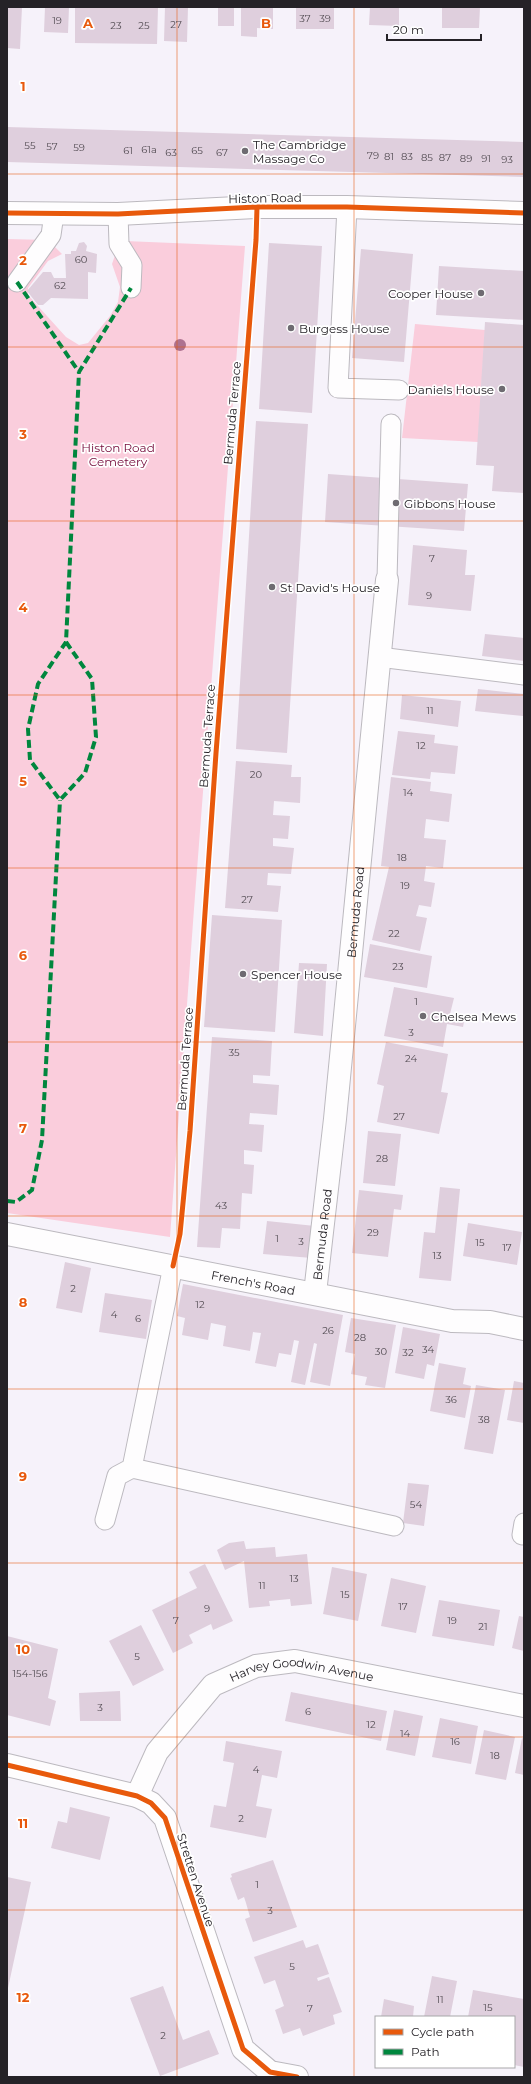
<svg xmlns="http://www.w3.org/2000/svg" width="531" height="2084" font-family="Montserrat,sans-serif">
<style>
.green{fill:#facddc}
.building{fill:#dfcfdd}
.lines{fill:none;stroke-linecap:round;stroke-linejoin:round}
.lane-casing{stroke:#bcb9bf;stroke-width:21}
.street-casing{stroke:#bcb9bf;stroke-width:24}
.secondary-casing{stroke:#bcb9bf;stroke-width:24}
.lane{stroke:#fefdfe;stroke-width:19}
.street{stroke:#fefdfe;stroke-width:22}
.secondary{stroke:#fefdfe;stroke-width:22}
.quiet{stroke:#00873e;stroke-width:4;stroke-dasharray:8 4;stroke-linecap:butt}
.cycleway-casing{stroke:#fff;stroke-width:8}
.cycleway{stroke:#e8590c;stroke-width:5}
.tree{fill:#ae7290}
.grid{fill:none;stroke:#e8590c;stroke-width:1;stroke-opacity:0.55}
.poi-dot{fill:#6e6b71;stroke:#fff;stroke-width:1.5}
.labels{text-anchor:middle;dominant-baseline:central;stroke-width:3.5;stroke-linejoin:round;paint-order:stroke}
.number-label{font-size:10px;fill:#544d54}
.poi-label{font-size:12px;fill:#252227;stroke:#fff;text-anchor:start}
.street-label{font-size:12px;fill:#252227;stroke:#fff}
.park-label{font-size:12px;fill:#740a3a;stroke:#fff}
.grid-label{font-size:13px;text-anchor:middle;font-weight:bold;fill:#e8590c;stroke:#fff;stroke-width:3.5;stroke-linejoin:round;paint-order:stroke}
</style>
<rect width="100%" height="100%" fill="#f6f2fa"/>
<path class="green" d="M 7,239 L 48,240 L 62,254 L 48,261 L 28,288 L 28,295 L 66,337 L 79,345 L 88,343 L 110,316 L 118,302 L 120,287 L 112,264 L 119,244 L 125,241 L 245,246 L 194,909 L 170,1237 L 7,1213 Z
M 415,324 L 485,330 L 478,442 L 402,438 Z"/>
<path class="building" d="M 7,7 L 22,7 L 20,49 L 7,48 Z
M 45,7 L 69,7 L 68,33 L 44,32 Z
M 75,7 L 158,7 L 157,44 L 75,43 Z
M 165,7 L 188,7 L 187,42 L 164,41 Z
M 218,7 L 234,7 L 234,26 L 218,26 Z
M 241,7 L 273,7 L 273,29 L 257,28 L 257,37 L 241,36 Z
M 296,7 L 334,7 L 334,29 L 296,29 Z
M 370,7 L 399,7 L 399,26 L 369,25 Z
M 442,7 L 480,7 L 479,28 L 442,28 Z
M 7,127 L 524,142 L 524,177 L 7,162 Z
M 84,242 L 87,246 L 86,251 L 97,254 L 96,273 L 88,272 L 88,299 L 51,298 L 43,305 L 38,305 L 27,291 L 43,272 L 51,272 L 54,278 L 66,278 L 65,254 L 71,254 L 71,251 L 76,251 L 79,243 Z
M 269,243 L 322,246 L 312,413 L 259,409 Z
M 361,249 L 413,254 L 404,362 L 352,358 Z
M 439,266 L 524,271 L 524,320 L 436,315 Z
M 485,322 L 524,325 L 524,493 L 492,491 L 494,466 L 476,465 Z
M 256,421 L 308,424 L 287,753 L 236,749 Z
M 328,474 L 468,484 L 464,531 L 325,522 Z
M 413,545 L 467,550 L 465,575 L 475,575 L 471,611 L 408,605 Z
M 485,634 L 524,638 L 524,661 L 482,656 Z
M 478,689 L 524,694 L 523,716 L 475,711 Z
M 402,695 L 461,701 L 458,727 L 400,719 Z
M 398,731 L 435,735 L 434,743 L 458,746 L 455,774 L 431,772 L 430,779 L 392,775 Z
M 236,761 L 292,765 L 291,777 L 301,777 L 300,803 L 274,801 L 273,815 L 290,816 L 288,839 L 273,838 L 273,846 L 294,848 L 291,874 L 268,873 L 267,885 L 281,886 L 278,912 L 225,908 Z
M 391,777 L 431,782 L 430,791 L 452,794 L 449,822 L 426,819 L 424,838 L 446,840 L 443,868 L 426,866 L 424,881 L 435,883 L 431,907 L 419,905 L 416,916 L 427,918 L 420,951 L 372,940 L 389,867 L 381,866 Z
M 212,915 L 282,920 L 275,1032 L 204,1027 Z
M 370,944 L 432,956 L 427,988 L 364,977 Z
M 299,963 L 327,964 L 323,1036 L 294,1033 Z
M 394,987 L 454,998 L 450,1014 L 465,1017 L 463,1027 L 447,1024 L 443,1047 L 384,1036 Z
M 212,1037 L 272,1041 L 270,1076 L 253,1075 L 253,1083 L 279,1085 L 277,1115 L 250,1113 L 249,1124 L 264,1125 L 262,1152 L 244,1150 L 244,1164 L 254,1165 L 252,1194 L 242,1193 L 240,1229 L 222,1228 L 220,1248 L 197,1247 Z
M 386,1042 L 448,1054 L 441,1092 L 448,1093 L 439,1134 L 377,1122 L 384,1086 L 377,1084 Z
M 368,1131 L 401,1134 L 395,1186 L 363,1183 Z
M 440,1187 L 460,1189 L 451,1281 L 419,1278 L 424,1232 L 435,1233 Z
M 359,1190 L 403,1195 L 401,1210 L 394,1209 L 388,1257 L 352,1253 Z
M 267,1221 L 315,1226 L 312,1258 L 263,1254 Z
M 468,1223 L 522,1232 L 517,1265 L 463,1256 Z
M 65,1262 L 91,1268 L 82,1313 L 56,1308 Z
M 183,1284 L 343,1315 L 330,1386 L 310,1382 L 317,1344 L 314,1343 L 305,1385 L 291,1382 L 299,1341 L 294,1340 L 291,1355 L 279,1353 L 276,1367 L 255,1363 L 261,1333 L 253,1332 L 250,1351 L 223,1346 L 226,1326 L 211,1323 L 208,1340 L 182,1335 L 185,1318 L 177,1316 Z
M 105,1293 L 152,1300 L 146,1339 L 99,1332 Z
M 351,1318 L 396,1325 L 385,1388 L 365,1385 L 367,1377 L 351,1374 L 355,1354 L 345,1352 Z
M 403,1327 L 440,1334 L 434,1366 L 427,1364 L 424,1379 L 395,1373 Z
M 439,1363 L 466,1368 L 463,1384 L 471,1386 L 465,1418 L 430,1411 Z
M 514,1381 L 524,1383 L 524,1423 L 507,1420 Z
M 476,1385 L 505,1390 L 493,1454 L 464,1449 Z
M 408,1483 L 429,1485 L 424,1526 L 403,1523 Z
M 244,1541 L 246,1549 L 275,1547 L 276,1557 L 307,1554 L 312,1604 L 291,1606 L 290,1599 L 269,1601 L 270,1606 L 249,1608 L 244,1561 L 225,1570 L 217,1550 L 229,1543 Z
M 205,1564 L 233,1621 L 213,1630 L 211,1624 L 189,1635 L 193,1643 L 173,1653 L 152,1610 L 197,1588 L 189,1572 Z
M 332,1567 L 367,1574 L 358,1621 L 323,1614 Z
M 391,1578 L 426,1586 L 416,1633 L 381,1626 Z
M 439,1600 L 500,1610 L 494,1646 L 432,1636 Z
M 519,1616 L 524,1617 L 524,1651 L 512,1648 Z
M 141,1625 L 164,1670 L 133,1686 L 109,1641 Z
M 7,1636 L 58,1649 L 48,1698 L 56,1701 L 50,1726 L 7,1715 Z
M 120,1691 L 121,1721 L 80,1721 L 79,1693 Z
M 291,1692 L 387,1711 L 381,1741 L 285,1721 Z
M 394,1710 L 423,1716 L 415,1756 L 386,1750 Z
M 440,1718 L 478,1726 L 471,1764 L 432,1757 Z
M 484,1730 L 515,1737 L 506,1780 L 475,1774 Z
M 522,1738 L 524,1739 L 524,1775 L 515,1773 Z
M 226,1741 L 282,1751 L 277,1778 L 262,1775 L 256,1806 L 272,1809 L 266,1838 L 210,1827 L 214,1805 L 226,1807 L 234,1763 L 223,1761 Z
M 70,1807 L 110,1817 L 100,1860 L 51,1848 L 58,1821 L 67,1823 Z
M 273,1860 L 297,1927 L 253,1942 L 245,1919 L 250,1917 L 246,1903 L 244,1897 L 238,1900 L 230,1878 L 232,1877 L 231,1874 Z
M 7,1877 L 31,1882 L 8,1988 L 7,1988 Z
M 303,1940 L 306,1948 L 318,1944 L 329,1974 L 317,1978 L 318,1981 L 329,1977 L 342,2012 L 333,2015 L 335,2024 L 303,2036 L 300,2028 L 283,2034 L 275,2010 L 284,2006 L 275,1980 L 264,1984 L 254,1957 Z
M 432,1976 L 457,1981 L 450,2017 L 424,2017 Z
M 163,1986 L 183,2040 L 209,2030 L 219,2054 L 160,2076 L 130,1998 Z
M 473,1990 L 524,1999 L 524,2067 L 514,2065 L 514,2017 L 468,2017 Z
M 384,1999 L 414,2006 L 413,2017 L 381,2017 Z"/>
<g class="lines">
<defs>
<path id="lane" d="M 347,207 L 338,388 L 399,390
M 118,214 L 119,244 L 132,265 L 131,288
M 17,282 L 51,235 L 54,214
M 387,580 L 391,424
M 379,657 L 524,675
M 173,1266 L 132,1468 L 394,1526
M 105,1520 L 117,1476 L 132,1468
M 522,1535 L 524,1523"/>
<g id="street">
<path id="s1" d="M 7,1234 L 452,1321 L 490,1322 L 524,1329"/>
<path id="s2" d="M 315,1293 L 335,1119 L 387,580"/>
<path d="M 7,1765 L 137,1796 L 151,1803 L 165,1818 L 243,2049 L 270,2072 L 297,2077"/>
<path id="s3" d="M 137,1796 L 157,1752 L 213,1685 L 256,1666 L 295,1661 L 524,1706"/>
</g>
<path id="secondary" d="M 7,213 L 118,214 L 257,207 L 347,207 L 524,213"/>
</defs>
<use href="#lane" class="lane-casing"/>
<use href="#street" class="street-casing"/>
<use href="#secondary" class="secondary-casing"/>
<use href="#lane" class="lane"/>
<use href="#street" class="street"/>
<use href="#secondary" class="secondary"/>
<path class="quiet" d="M 17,282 L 79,372 L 131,288
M 66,642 L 92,679 L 96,737 L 85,773 L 60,800 L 30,760 L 28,729 L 38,684 L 66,642 L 79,372
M 7,1201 L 16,1202 L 32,1190 L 42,1140 L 60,800"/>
<defs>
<path id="cycleway" d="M 7,213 L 118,214 L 257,207 L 347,207 L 524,213
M 173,1266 L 180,1234 L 190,1131 L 216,753 L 256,240 L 257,207
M 7,1765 L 137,1796 L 151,1803 L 165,1818 L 243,2049 L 270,2072 L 297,2077"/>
</defs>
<use href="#cycleway" class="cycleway-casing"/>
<use href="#cycleway" class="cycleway"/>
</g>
<circle class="tree" cx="180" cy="345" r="6"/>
<path class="grid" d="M 177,7 L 177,2077M 354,7 L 354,2077M 7,174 L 524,174M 7,347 L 524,347M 7,521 L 524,521M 7,695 L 524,695M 7,868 L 524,868M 7,1042 L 524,1042M 7,1216 L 524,1216M 7,1389 L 524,1389M 7,1563 L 524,1563M 7,1737 L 524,1737M 7,1910 L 524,1910"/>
<g class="poi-dot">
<circle cx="245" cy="151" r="4"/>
<circle cx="481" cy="293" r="4"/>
<circle cx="291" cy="328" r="4"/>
<circle cx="502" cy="389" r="4"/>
<circle cx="396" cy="503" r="4"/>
<circle cx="272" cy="587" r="4"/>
<circle cx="243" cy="974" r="4"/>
<circle cx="423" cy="1016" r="4"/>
</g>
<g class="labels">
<g class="number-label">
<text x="305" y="18">37</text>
<text x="325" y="18">39</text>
<text x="57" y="20">19</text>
<text x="176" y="24">27</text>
<text x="116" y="25">23</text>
<text x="144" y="25">25</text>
<text x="30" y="145">55</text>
<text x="52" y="146">57</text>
<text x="79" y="147">59</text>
<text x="149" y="149">61a</text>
<text x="128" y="150">61</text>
<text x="197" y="150">65</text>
<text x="171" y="152">63</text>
<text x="222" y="152">67</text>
<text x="373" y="155">79</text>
<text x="389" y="156">81</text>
<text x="407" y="156">83</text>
<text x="427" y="157">85</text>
<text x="445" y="157">87</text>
<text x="466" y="158">89</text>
<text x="486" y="158">91</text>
<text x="507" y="159">93</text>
<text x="81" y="259">60</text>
<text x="60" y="285">62</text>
<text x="432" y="558">7</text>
<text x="429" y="595">9</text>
<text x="430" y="710">11</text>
<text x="421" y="745">12</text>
<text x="256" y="774">20</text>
<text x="408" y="792">14</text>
<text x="402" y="857">18</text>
<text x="405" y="885">19</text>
<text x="247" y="899">27</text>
<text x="394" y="933">22</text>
<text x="398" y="966">23</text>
<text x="416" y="1001">1</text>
<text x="411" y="1032">3</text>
<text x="234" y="1052">35</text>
<text x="411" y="1058">24</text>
<text x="399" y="1116">27</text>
<text x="382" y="1158">28</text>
<text x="221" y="1205">43</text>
<text x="373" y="1232">29</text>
<text x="277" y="1238">1</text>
<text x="301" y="1241">3</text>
<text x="480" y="1242">15</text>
<text x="507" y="1247">17</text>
<text x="437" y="1255">13</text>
<text x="73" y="1288">2</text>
<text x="200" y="1304">12</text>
<text x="114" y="1314">4</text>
<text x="138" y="1318">6</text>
<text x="328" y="1330">26</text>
<text x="360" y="1337">28</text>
<text x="428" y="1349">34</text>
<text x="381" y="1351">30</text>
<text x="408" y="1352">32</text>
<text x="451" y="1399">36</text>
<text x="484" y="1419">38</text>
<text x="416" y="1504">54</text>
<text x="294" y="1578">13</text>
<text x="262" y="1585">11</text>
<text x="345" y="1594">15</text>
<text x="403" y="1606">17</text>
<text x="207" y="1608">9</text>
<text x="176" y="1620">7</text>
<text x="452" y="1620">19</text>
<text x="483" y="1626">21</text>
<text x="137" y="1656">5</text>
<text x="30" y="1673">154-156</text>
<text x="100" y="1707">3</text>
<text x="308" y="1711">6</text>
<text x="371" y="1724">12</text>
<text x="405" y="1733">14</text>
<text x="455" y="1741">16</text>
<text x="495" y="1755">18</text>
<text x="256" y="1769">4</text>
<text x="241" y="1818">2</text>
<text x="257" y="1884">1</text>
<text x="270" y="1910">3</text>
<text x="292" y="1966">5</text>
<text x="440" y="1999">11</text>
<text x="488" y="2007">15</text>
<text x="310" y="2008">7</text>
<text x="163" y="2035">2</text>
</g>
<g class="poi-label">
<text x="253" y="144">The Cambridge<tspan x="253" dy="14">Massage Co</tspan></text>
<text x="473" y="293" text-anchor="end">Cooper House</text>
<text x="299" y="328">Burgess House</text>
<text x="494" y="389" text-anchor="end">Daniels House</text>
<text x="404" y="503">Gibbons House</text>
<text x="280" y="587">St David's House</text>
<text x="251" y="974">Spencer House</text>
<text x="431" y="1016">Chelsea Mews</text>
</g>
<g class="street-label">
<text transform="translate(265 198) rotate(-1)">Histon Road</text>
<text transform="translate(232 413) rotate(-85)">Bermuda Terrace</text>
<text transform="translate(207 736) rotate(-86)">Bermuda Terrace</text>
<text stroke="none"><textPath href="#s2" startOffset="383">Bermuda Road</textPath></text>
<text transform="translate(185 1059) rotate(-86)">Bermuda Terrace</text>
<text stroke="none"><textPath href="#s2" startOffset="59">Bermuda Road</textPath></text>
<text stroke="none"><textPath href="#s1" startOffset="251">French's Road</textPath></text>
<text stroke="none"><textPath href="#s3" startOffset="228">Harvey Goodwin Avenue</textPath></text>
<text transform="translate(196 1880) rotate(72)">Stretten Avenue</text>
</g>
<g class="park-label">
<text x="118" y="447">Histon Road<tspan x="118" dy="14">Cemetery</tspan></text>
</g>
</g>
<g class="grid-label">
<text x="88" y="28">A</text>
<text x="266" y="28">B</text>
<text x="23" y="91">1</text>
<text x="23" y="265">2</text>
<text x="23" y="439">3</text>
<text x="23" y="612">4</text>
<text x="23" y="786">5</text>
<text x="23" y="960">6</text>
<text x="23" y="1133">7</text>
<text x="23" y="1307">8</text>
<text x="23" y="1481">9</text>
<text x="23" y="1654">10</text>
<text x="23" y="1828">11</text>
<text x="23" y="2002">12</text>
</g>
<rect width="531" height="2084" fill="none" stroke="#252227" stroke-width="16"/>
<rect x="375" y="2016" width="140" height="52" fill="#ffffff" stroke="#a8a7a9"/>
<rect x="383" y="2029" width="20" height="6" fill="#e8590c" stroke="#a8a7a9"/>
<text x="411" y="2036" font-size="12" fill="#252227">Cycle path</text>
<rect x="383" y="2049" width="20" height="6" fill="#00873e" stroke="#a8a7a9"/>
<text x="411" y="2056" font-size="12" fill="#252227">Path</text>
<path d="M387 34v6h94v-6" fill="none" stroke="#252227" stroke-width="2"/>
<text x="393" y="34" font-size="12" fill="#252227" stroke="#ffffff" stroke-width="3" paint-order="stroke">20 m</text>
</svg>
